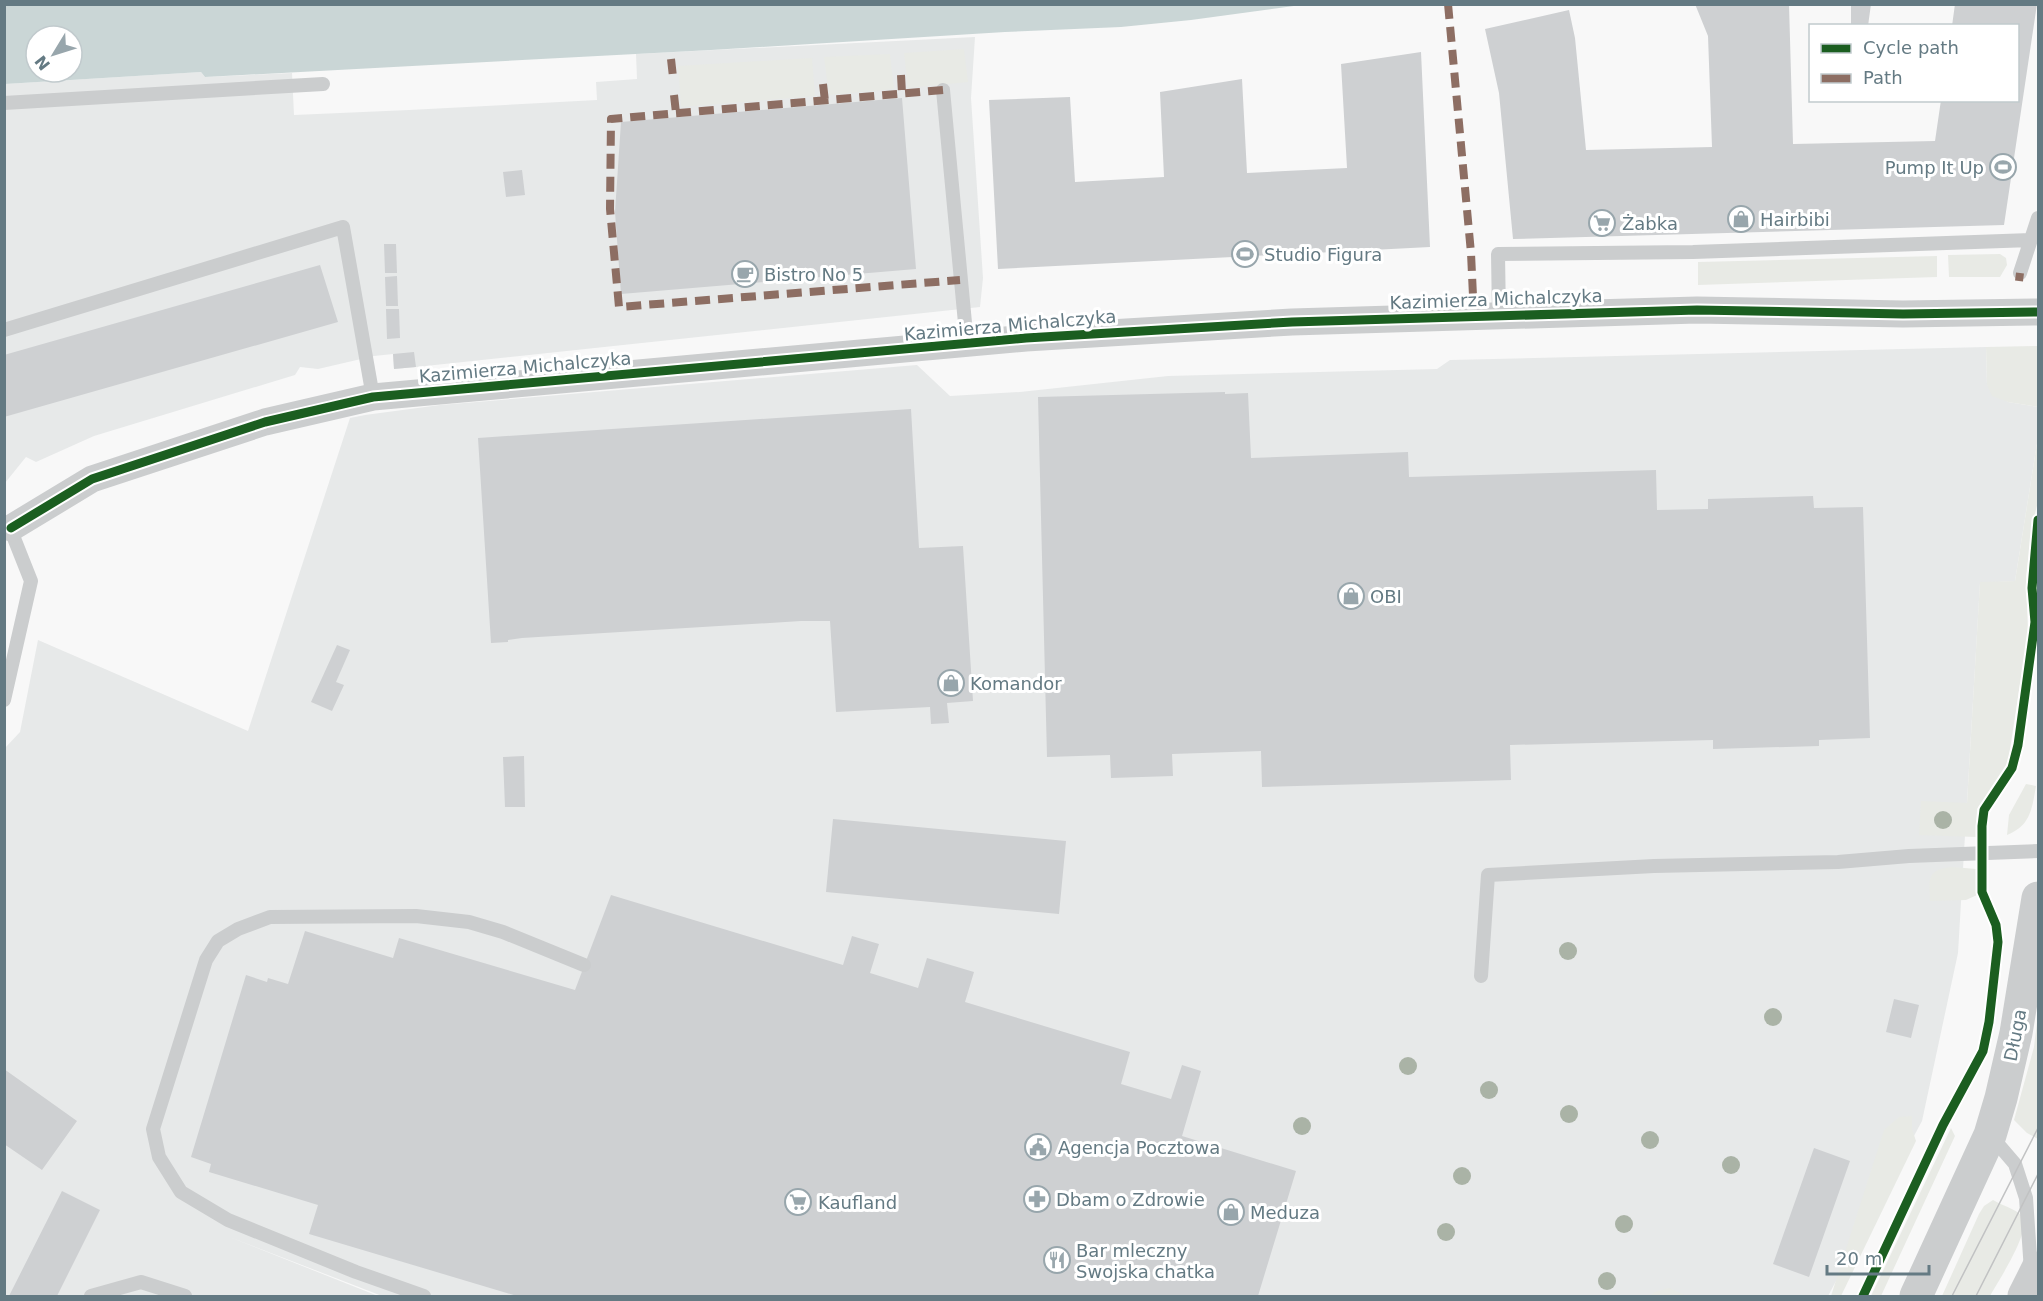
<svg xmlns="http://www.w3.org/2000/svg" width="2043" height="1301" font-family="'DejaVu Sans',sans-serif">
<style>
.built{fill:#e7e9e9}
.green{fill:#e8eae5}
.water{fill:#cad6d6;fill-rule:evenodd}
.building{fill:#ced0d2}
.lines{fill:none;stroke-linecap:round;stroke-linejoin:round}
.service{stroke:#cbcdce;stroke-width:14}
.minor{stroke:#cbcdce;stroke-width:27}
.tertiary{stroke:#cbcdce;stroke-width:33}
.tram{stroke:#c1c2c3;stroke-width:1.5}
.quiet{stroke:#8d6e63;stroke-width:8;stroke-dasharray:15 8;stroke-linecap:butt}
.cycleway-casing{stroke:#fff;stroke-width:13}
.cycleway{stroke:#1b5e20;stroke-width:9}
.tree{fill:#aab3a6}
.labels{text-anchor:middle;dominant-baseline:central;stroke-width:6;stroke-linejoin:round;paint-order:stroke}
.poi-label{font-size:18px;fill:#647a83;stroke:#fff;text-anchor:start}
.street-label{font-size:18px;fill:#647a83;stroke:#fff}
</style>
<rect width="100%" height="100%" fill="#f8f8f8"/>
<path class="built" d="M 975,37 L 971,98 L 983,278 L 980,307 L 416,367 L 394,369 L 393,354 L 374,356 L 318,369 L 300,367 L 295,375 L 94,436 L 36,462 L 26,457 L 5,483 L 5,84 L 201,72 L 205,77 L 292,73 L 294,115 L 409,110 L 597,100 L 596,82 L 637,79 L 636,54 Z
M 1986,347 L 1987,385 L 2008,402 L 2038,407 L 2038,437 L 2015,581 L 1980,583 L 1958,953 L 1922,1121 L 1828,1296 L 382,1296 L 227,1236 L 378,1296 L 5,1296 L 5,748 L 20,732 L 38,640 L 248,731 L 350,418 L 365,415 L 440,405 L 917,365 L 950,396 L 1020,392 L 1168,376 L 1437,369 L 1450,360 Z"/>
<path class="green" d="M 964,49 L 968,82 L 908,88 L 904,53 Z
M 890,54 L 894,89 L 829,95 L 824,57 Z
M 812,58 L 815,96 L 681,107 L 678,66 Z
M 2000,254 L 2006,258 L 2007,265 L 2000,277 L 1949,277 L 1948,255 Z
M 1937,256 L 1937,277 L 1698,285 L 1698,262 Z
M 2038,346 L 2038,407 L 2008,402 L 1992,396 L 1987,385 L 1986,347 Z
M 2038,437 L 2038,502 L 2034,517 L 2026,576 L 2028,632 L 2008,762 L 1977,809 L 1976,837 L 1919,835 L 1921,801 L 1967,803 L 1980,582 L 2015,581 Z
M 2026,784 L 2036,786 C 2032,808 2031,826 2007,835 L 2009,815 Z
M 1953,867 L 1976,869 L 1977,895 L 1966,900 L 1930,901 C 1929,878 1927,869 1953,867 Z
M 2038,1014 L 2038,1139 L 2027,1133 L 2014,1120 L 2034,1047 Z
M 1912,1116 L 1912,1129 L 1916,1141 L 1841,1296 L 1831,1296 L 1884,1130 L 1899,1117 Z
M 1951,1128 L 1955,1136 L 1881,1296 L 1871,1296 Z
M 1993,1200 C 2001,1205 2016,1209 2022,1216 C 2033,1229 1997,1283 1990,1296 L 1942,1296 L 1979,1214 L 1984,1206 Z
M 1669,1288 L 1687,1296 L 1649,1296 L 1655,1292 Z"/>
<path class="water" d="M 5,4 L 1301,4 L 1301,5 L 1191,20 L 1121,27 L 1005,32 L 711,50 L 205,77 L 201,72 L 5,84 ZM 36,36 L 72,36 L 72,72 L 36,72 Z"/>
<path class="building" d="M 1695,4 L 1789,4 L 1793,144 L 1935,141 L 1941,100 L 2018,100 L 2018,26 L 1952,26 L 1955,4 L 2037,4 L 2004,225 L 1513,239 L 1499,93 L 1485,29 L 1569,10 L 1575,38 L 1586,150 L 1712,147 L 1708,36 Z
M 1851,4 L 1871,4 L 1868,26 L 1851,26 Z
M 1421,52 L 1430,247 L 998,269 L 989,100 L 1070,97 L 1075,182 L 1164,177 L 1160,92 L 1242,79 L 1247,173 L 1347,168 L 1341,64 Z
M 902,98 L 916,269 L 621,294 L 615,212 L 621,122 Z
M 522,170 L 525,195 L 506,197 L 503,172 Z
M 384,244 L 396,244 L 397,273 L 385,273 Z
M 320,265 L 338,322 L 4,417 L 4,355 Z
M 397,276 L 398,306 L 386,306 L 385,277 Z
M 386,309 L 399,309 L 400,338 L 387,339 Z
M 414,352 L 416,367 L 394,369 L 393,354 Z
M 1225,392 L 1225,394 L 1248,393 L 1251,458 L 1408,452 L 1409,477 L 1656,470 L 1657,510 L 1708,509 L 1708,499 L 1813,496 L 1814,508 L 1863,507 L 1870,738 L 1819,740 L 1819,746 L 1713,749 L 1713,740 L 1510,745 L 1511,780 L 1262,787 L 1261,751 L 1172,754 L 1173,776 L 1111,778 L 1110,755 L 1047,757 L 1038,397 Z
M 911,409 L 919,548 L 963,546 L 973,701 L 947,703 L 949,723 L 931,724 L 930,707 L 836,712 L 830,621 L 801,621 L 522,638 L 508,640 L 508,642 L 491,643 L 478,438 Z
M 337,645 L 350,650 L 336,682 L 344,685 L 332,711 L 311,702 Z
M 524,756 L 525,807 L 505,807 L 503,757 Z
M 833,819 L 1066,841 L 1059,914 L 826,892 Z
M 611,895 L 843,965 L 852,936 L 879,944 L 870,973 L 918,988 L 927,958 L 974,972 L 965,1002 L 1130,1052 L 1121,1084 L 1171,1099 L 1182,1065 L 1201,1071 L 1182,1136 L 1296,1171 L 1258,1296 L 517,1296 L 309,1234 L 318,1205 L 209,1172 L 211,1164 L 191,1157 L 246,975 L 267,982 L 268,978 L 288,984 L 305,931 L 393,958 L 399,938 L 575,990 Z
M 1894,999 L 1919,1005 L 1911,1038 L 1886,1032 Z
M 4,1069 L 77,1121 L 42,1170 L 4,1144 Z
M 1814,1148 L 1850,1161 L 1809,1277 L 1773,1264 Z
M 62,1191 L 100,1210 L 57,1296 L 9,1296 Z"/>
<g class="lines">
<path class="service" d="M 943,90 L 967,344
M 4,103 L 323,84
M 2020,273 L 2038,218
M 1499,316 L 1498,254 L 1693,252 L 2031,240
M 4,330 L 343,227 L 373,397
M 4,700 L 31,581 L 8,523
M 1481,976 L 1488,875 L 1654,866 L 1838,862 L 1909,856 L 2038,851
M 1991,1136 L 2015,1164 L 2026,1198 L 2031,1271
M 91,1296 L 141,1282 L 185,1296
M 424,1296 L 356,1272 L 228,1220 L 181,1192 L 159,1157 L 153,1129 L 206,960 L 218,941 L 238,929 L 270,917 L 416,916 L 469,922 L 503,932 L 584,965"/>
<path class="minor" d="M 11,528 L 92,479 L 265,422 L 373,397 L 1026,338 L 1292,322 L 1697,310 L 1903,314 L 2038,312"/>
<path class="tertiary" d="M 1916,1296 L 1990,1135 L 2001,1098 L 2016,1033 L 2038,898
M 2024,1296 L 2038,1268"/>
<path class="tram" d="M 1952,1296 L 2038,1128
M 1976,1296 L 2038,1174"/>
<path class="quiet" d="M 1448,4 L 1471,253 L 1473,296
M 671,59 L 673,77
M 901,75 L 902,93
M 823,84 L 825,101
M 943,90 L 611,119 L 610,209 L 619,307 L 960,280
M 674,95 L 676,113
M 2019,281 L 2020,273"/>
<defs>
<path id="cycleway" d="M 11,528 L 92,479 L 265,422 L 373,397 L 1026,338 L 1292,322 L 1697,310 L 1903,314 L 2038,312
M 1863,1296 L 1943,1125 L 1983,1051 L 1989,1022 L 1998,942 L 1996,925 L 1982,892 L 1982,826 L 1984,810 L 2012,768 L 2018,745 L 2035,622 L 2032,588 L 2038,520"/>
</defs>
<use href="#cycleway" class="cycleway-casing"/>
<use href="#cycleway" class="cycleway"/>
</g>
<g class="tree">
<circle cx="1943" cy="820" r="9"/>
<circle cx="1568" cy="951" r="9"/>
<circle cx="1773" cy="1017" r="9"/>
<circle cx="1408" cy="1066" r="9"/>
<circle cx="1489" cy="1090" r="9"/>
<circle cx="1569" cy="1114" r="9"/>
<circle cx="1302" cy="1126" r="9"/>
<circle cx="1650" cy="1140" r="9"/>
<circle cx="1731" cy="1165" r="9"/>
<circle cx="1462" cy="1176" r="9"/>
<circle cx="1624" cy="1224" r="9"/>
<circle cx="1446" cy="1232" r="9"/>
<circle cx="1607" cy="1281" r="9"/>
</g>
<defs>
<symbol id="stadium-ring" viewBox="-11 -11 22 22"><circle r="9.5" fill="#fff" stroke="#98a6ac" stroke-width="1.5"/><path d="M0-5a6.5 5 0 1 0 0 10a6.5 5 0 1 0 0-10ZM-3.5-1.8h7v3.6h-7Z" fill="#98a6ac"/></symbol>
<symbol id="shop-ring" viewBox="-11 -11 22 22"><circle r="9.5" fill="#fff" stroke="#98a6ac" stroke-width="1.5"/><path d="M-5-2.5h2.3a2.7 3.5 0 0 1 5.4 0H5L5.5 6h-11ZM-1.5-2.5h3a1.5 2.3 0 0 0-3 0Z" fill="#98a6ac"/></symbol>
<symbol id="supermarket-ring" viewBox="-11 -11 22 22"><circle r="9.5" fill="#fff" stroke="#98a6ac" stroke-width="1.5"/><path d="M-6-5.5h2.5l.6 2H6L4.5 2H-2.5L-4.4-4H-6ZM-1.5 3.2a1.3 1.3 0 1 0 .1 0ZM3 3.2a1.3 1.3 0 1 0 .1 0Z" fill="#98a6ac"/></symbol>
<symbol id="cafe-ring" viewBox="-11 -11 22 22"><circle r="9.5" fill="#fff" stroke="#98a6ac" stroke-width="1.5"/><path d="M-5.5-4.5H6V0H3Q3 3.5 0 3.5H-2.5Q-5.5 3.5-5.5 0ZM3-3.2v2h1.7v-2ZM-6 4.5H4V6H-6Z" fill="#98a6ac"/></symbol>
<symbol id="civic-ring" viewBox="-11 -11 22 22"><circle r="9.5" fill="#fff" stroke="#98a6ac" stroke-width="1.5"/><path d="M-.6-6.5H3V-4.5H.6V-3L4-1V1h2V6H-6V1h2V-1L-.6-3ZM-1.2 2.5V6h2.4V2.5Z" fill="#98a6ac"/></symbol>
<symbol id="pharmacy-ring" viewBox="-11 -11 22 22"><circle r="9.5" fill="#fff" stroke="#98a6ac" stroke-width="1.5"/><path d="M-2-6h4v4h4v4h-4v4h-4v-4h-4v-4h4Z" fill="#98a6ac"/></symbol>
<symbol id="restaurant-ring" viewBox="-11 -11 22 22"><circle r="9.5" fill="#fff" stroke="#98a6ac" stroke-width="1.5"/><path d="M-5-6h1v4h1v-4h1v4h1v-4h1v5L-1.5 .5V6h-2V.5L-5-1ZM5-6V6H3V1.5H1.5Q1.5-4 5-6Z" fill="#98a6ac"/></symbol>
</defs>
<g fill-rule="evenodd">
<use href="#stadium-ring" x="1988" y="152" width="30" height="30"/>
<use href="#shop-ring" x="1726" y="204" width="30" height="30"/>
<use href="#supermarket-ring" x="1587" y="208" width="30" height="30"/>
<use href="#stadium-ring" x="1230" y="239" width="30" height="30"/>
<use href="#cafe-ring" x="730" y="259" width="30" height="30"/>
<use href="#shop-ring" x="1336" y="581" width="30" height="30"/>
<use href="#shop-ring" x="936" y="668" width="30" height="30"/>
<use href="#civic-ring" x="1023" y="1132" width="30" height="30"/>
<use href="#pharmacy-ring" x="1022" y="1184" width="30" height="30"/>
<use href="#supermarket-ring" x="783" y="1187" width="30" height="30"/>
<use href="#shop-ring" x="1216" y="1197" width="30" height="30"/>
<use href="#restaurant-ring" x="1042" y="1245" width="30" height="30"/>
</g>
<g class="labels">
<g class="poi-label">
<text x="1984" y="167" text-anchor="end">Pump It Up</text>
<text x="1760" y="219">Hairbibi</text>
<text x="1622" y="223">Żabka</text>
<text x="1264" y="254">Studio Figura</text>
<text x="764" y="274">Bistro No 5</text>
<text x="1370" y="596">OBI</text>
<text x="970" y="683">Komandor</text>
<text x="1058" y="1147">Agencja Pocztowa</text>
<text x="1056" y="1199">Dbam o Zdrowie</text>
<text x="818" y="1202">Kaufland</text>
<text x="1250" y="1212">Meduza</text>
<text x="1076" y="1250">Bar mleczny<tspan x="1076" dy="21">Swojska chatka</tspan></text>
</g>
<g class="street-label">
<text transform="translate(1496 299) rotate(-2)">Kazimierza Michalczyka</text>
<text transform="translate(1010 325) rotate(-5)">Kazimierza Michalczyka</text>
<text transform="translate(525 367) rotate(-5)">Kazimierza Michalczyka</text>
<text transform="translate(2015 1035) rotate(-79)">Długa</text>
</g>
</g>
<rect width="2043" height="1301" fill="none" stroke="#647a83" stroke-width="12"/>
<rect x="1809" y="24" width="210" height="78" fill="#ffffff" stroke="#c1cacd" stroke-width="1.5"/>
<rect x="1821" y="44" width="30" height="9" fill="#1b5e20" stroke="#c1cacd" stroke-width="1.5"/>
<text x="1863" y="54" font-size="18" fill="#647a83">Cycle path</text>
<rect x="1821" y="74" width="30" height="9" fill="#8d6e63" stroke="#c1cacd" stroke-width="1.5"/>
<text x="1863" y="84" font-size="18" fill="#647a83">Path</text>
<g transform="translate(54 54) rotate(232)"><circle r="28" fill="#ffffff" stroke="#c1cacd" stroke-width="1.5"/>
<path d="M0-4.5L10 22L0 15L-10 22Z" fill="#98a6ac"/>
<text y="-9" font-size="16" font-weight="bold" text-anchor="middle" fill="#647a83">N</text>
</g>
<path d="M1827 1265v9h102v-9" fill="none" stroke="#647a83" stroke-width="3"/>
<text x="1836" y="1265" font-size="18" fill="#647a83" stroke="#ffffff" stroke-width="4.5" paint-order="stroke">20 m</text>
</svg>
